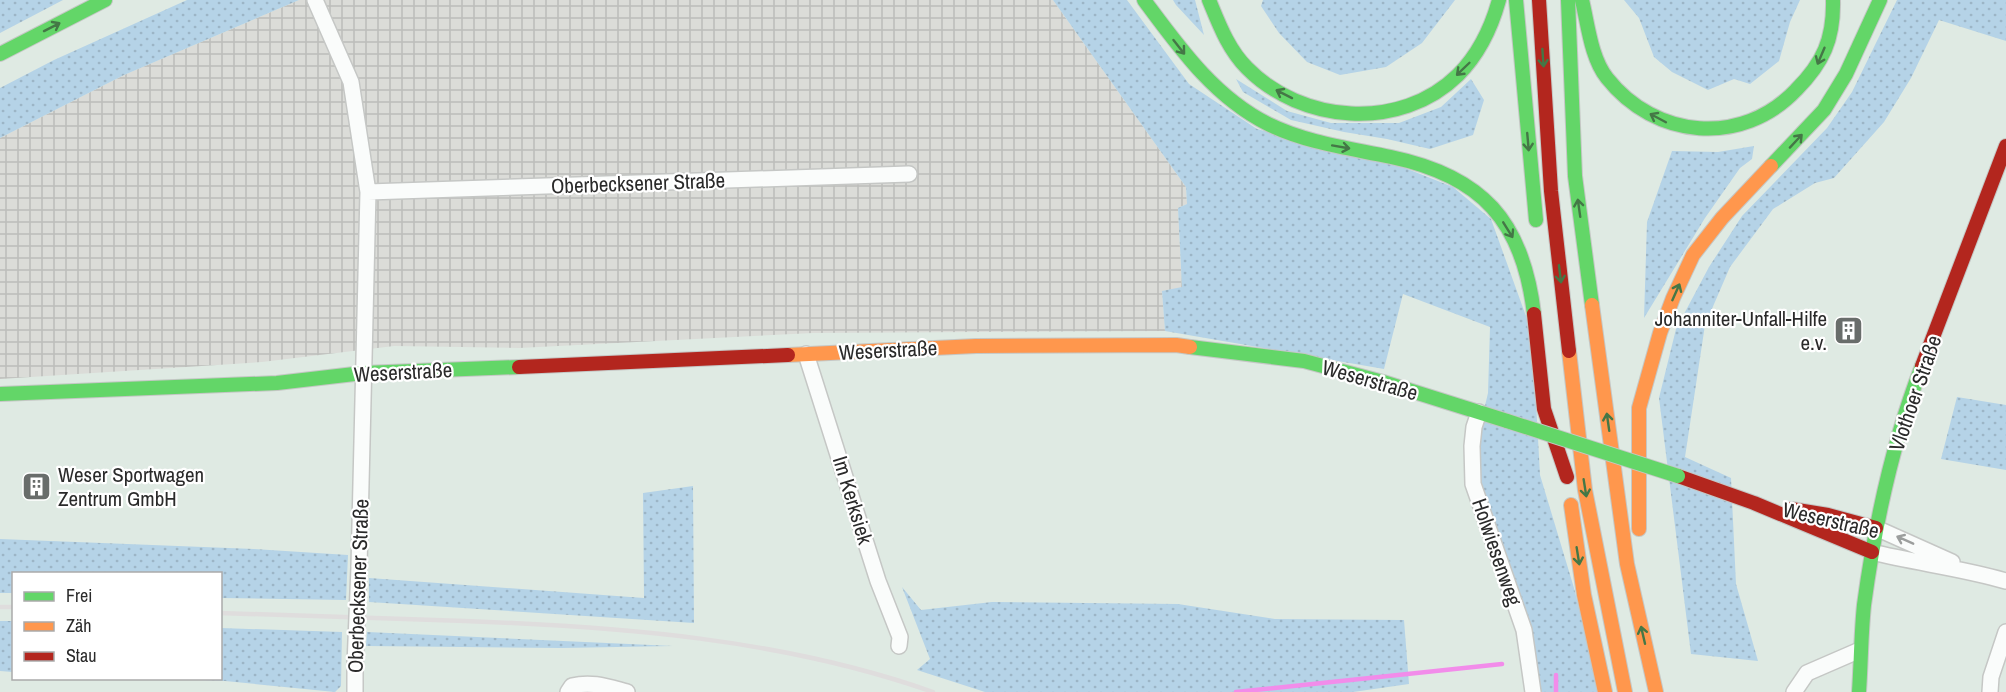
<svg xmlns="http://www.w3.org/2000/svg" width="2006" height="692" font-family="'Archivo Narrow',sans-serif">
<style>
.industrial{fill:url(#industrial-grid)}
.grass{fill:url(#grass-dots)}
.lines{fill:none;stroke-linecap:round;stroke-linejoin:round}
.stream{stroke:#f28cea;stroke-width:4.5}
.street-casing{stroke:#c5c7c5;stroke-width:18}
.fast-casing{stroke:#c5c7c5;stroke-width:16}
.slow-casing{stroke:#c5c7c5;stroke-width:16}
.jam-casing{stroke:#c5c7c5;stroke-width:16}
.street{stroke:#fafcfb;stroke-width:15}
.fast{stroke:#63d668;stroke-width:14}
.slow{stroke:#ff974d;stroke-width:14}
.jam{stroke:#b3261e;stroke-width:14}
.rail{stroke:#dfdddd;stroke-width:4.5}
.street-bridge-casing{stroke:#c5c7c5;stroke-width:18;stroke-linecap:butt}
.fast-bridge-casing{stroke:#c5c7c5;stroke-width:16;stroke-linecap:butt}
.street-bridge{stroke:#fafcfb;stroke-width:15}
.fast-bridge{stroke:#63d668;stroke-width:14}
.oneway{stroke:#447746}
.oneway2{stroke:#9c9e9d}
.labels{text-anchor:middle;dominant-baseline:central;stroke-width:4.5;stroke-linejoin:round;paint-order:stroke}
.street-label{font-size:21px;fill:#2a2a2a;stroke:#fff}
.poi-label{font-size:21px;fill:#2a2a2a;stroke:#fff;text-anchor:end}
</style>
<defs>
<pattern id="industrial-grid" width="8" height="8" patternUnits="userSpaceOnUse" patternTransform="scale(1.5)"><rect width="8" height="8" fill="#dbdcd8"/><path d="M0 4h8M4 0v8" fill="none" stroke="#bcbdba"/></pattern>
<pattern id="grass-dots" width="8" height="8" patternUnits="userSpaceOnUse" patternTransform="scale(1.5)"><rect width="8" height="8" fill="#b5d3e7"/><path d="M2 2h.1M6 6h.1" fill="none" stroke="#9cb5c6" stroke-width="1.8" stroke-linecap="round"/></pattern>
</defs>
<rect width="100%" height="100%" fill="#dfeae3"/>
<path class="industrial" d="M 299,0 L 1053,0 L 1186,187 L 1187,204 L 1178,208 L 1182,288 L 1162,291 L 1165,331 L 813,333 L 519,348 L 394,346 L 262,362 L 0,379 L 0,138 L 124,75 Z"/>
<path class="grass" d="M 0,0 L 63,0 L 0,33 Z
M 187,0 L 299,0 L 124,75 L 0,138 L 0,88 L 54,60 Z
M 1053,0 L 1127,0 L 1189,84 L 1257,129 L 1405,168 L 1453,187 L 1491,219 L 1527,319 L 1536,402 L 1540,475 L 1574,588 L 1600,692 L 1536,692 L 1482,490 L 1475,448 L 1488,393 L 1490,327 L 1403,294 L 1384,369 L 1165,331 L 1162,291 L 1182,287 L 1178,208 L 1187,204 L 1186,187 Z
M 1173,0 L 1195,0 L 1204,35 L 1176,5 Z
M 1263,0 L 1455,0 L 1422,43 L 1386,67 L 1340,75 L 1307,62 L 1279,33 L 1261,6 Z
M 1624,0 L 1800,0 L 1790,22 L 1779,61 L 1750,84 L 1734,79 L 1708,90 L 1672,72 L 1654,57 L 1639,18 Z
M 1897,0 L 2006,0 L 2006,41 L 1939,20 L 1911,78 L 1884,122 L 1834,178 L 1815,183 L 1773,209 L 1730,267 L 1705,325 L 1685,457 L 1731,478 L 1736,584 L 1758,661 L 1691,654 L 1659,398 L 1676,329 L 1709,267 L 1742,216 L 1827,128 L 1852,92 Z
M 1236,79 L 1287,111 L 1331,123 L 1399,123 L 1441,107 L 1471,79 L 1484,100 L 1473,135 L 1430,149 L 1387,139 L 1344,132 L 1291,120 L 1243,92 Z
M 1754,146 L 1752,159 L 1740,168 L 1705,218 L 1644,318 L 1647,222 L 1672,151 L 1718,152 Z
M 1957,397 L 2006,405 L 2006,470 L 1941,459 Z
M 693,486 L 694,623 L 369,602 L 369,578 L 644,598 L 643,493 Z
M 0,539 L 254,549 L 348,555 L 346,600 L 221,598 L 220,574 L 14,574 L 13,593 L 0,593 Z
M 902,587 L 921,610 L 992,602 L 1178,604 L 1275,619 L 1404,620 L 1409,684 L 1353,692 L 985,692 L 917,670 L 930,659 Z
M 0,621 L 13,621 L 13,672 L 0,671 Z
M 221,628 L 342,632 L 341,686 L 335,692 L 225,681 L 172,679 L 220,678 Z
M 367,632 L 673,646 L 561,648 L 366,646 Z"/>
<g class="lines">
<path class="stream" d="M 1556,675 L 1556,692
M 1236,692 L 1502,664"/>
<defs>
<path id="street" d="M 315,0 L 351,82 L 368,192 L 359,567
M 368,192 L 909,174
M 806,354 L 878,581 L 900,637 L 899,646
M 1479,412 L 1474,427 L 1472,446 L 1473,484 L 1524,630 L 1533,692
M 1876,528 L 1952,562
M 1872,552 C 1916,563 1962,568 2006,581
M 355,692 L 355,665
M 568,692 L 572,686 C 592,681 608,687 627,692
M 1794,692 L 1807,673 L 1860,650
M 1990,692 L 1991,677 L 2006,632"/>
<path id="fast" d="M 1144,0 C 1179,47 1214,97 1268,124 C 1307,143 1349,148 1391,157 C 1482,176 1523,221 1534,314
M 1209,0 C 1219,24 1228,49 1247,68 C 1301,123 1400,132 1458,75 C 1479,54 1491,29 1499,0
M 1516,0 L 1536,220
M 1568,0 L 1575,176 L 1592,305
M 1582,0 C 1588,25 1591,58 1607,78 C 1655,139 1742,147 1796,90 C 1823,63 1834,39 1833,0
M 0,54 L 105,0
M 1771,166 L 1824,110 L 1846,74 L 1880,0
M 1190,347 L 1304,361 L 1383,382 L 1507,421
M 0,394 L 277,383 L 363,373 L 519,367
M 1859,692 C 1861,663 1861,634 1864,605 C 1875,524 1892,443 1922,366"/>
<path id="slow" d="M 1592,305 L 1627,564 L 1656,692
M 1569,351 L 1585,490 L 1625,692
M 788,355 L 976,346 L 1176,345 L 1190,347
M 1571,505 L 1584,595 L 1605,692
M 1639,529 L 1639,408 L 1660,333 L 1673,298 L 1693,255 L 1722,218 L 1771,166"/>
<path id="jam" d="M 1539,0 L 1551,191 L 1569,351
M 1534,314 L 1544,409 L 1567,477
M 1922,366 L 2006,146
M 519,367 L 788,355
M 1678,476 L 1754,503 L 1872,552
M 1791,509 L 1828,515 L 1876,528"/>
</defs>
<use href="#street" class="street-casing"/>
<use href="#fast" class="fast-casing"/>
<use href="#slow" class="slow-casing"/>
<use href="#jam" class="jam-casing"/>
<use href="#street" class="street"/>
<use href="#fast" class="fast"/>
<use href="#slow" class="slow"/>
<use href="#jam" class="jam"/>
<path class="rail" d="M 0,607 L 14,607
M 220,613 C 302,615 384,618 465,621 C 623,627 783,639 933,692"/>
<defs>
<path id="street-bridge" d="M 355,665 L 359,567"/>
<path id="fast-bridge" d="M 1507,421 L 1678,476"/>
</defs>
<use href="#street-bridge" class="street-bridge-casing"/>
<use href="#fast-bridge" class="fast-bridge-casing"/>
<use href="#street-bridge" class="street-bridge"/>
<use href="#fast-bridge" class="fast-bridge"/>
</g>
<defs><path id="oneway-shaft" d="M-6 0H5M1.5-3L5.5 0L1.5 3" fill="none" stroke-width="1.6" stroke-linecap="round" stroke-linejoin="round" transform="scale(1.5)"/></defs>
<g class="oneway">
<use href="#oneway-shaft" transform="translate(52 27) rotate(-27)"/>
<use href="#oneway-shaft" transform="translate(1179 47) rotate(52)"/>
<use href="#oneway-shaft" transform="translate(1821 56) rotate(113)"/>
<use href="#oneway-shaft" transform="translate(1543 58) rotate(86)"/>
<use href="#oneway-shaft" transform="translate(1463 69) rotate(136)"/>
<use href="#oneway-shaft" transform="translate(1284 94) rotate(-153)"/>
<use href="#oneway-shaft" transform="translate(1658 118) rotate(-152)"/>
<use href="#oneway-shaft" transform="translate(1796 141) rotate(-47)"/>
<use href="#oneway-shaft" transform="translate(1528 142) rotate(85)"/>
<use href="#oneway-shaft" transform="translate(1341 147) rotate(10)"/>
<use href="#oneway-shaft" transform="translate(1579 208) rotate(-98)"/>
<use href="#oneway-shaft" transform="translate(1508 230) rotate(58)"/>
<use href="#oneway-shaft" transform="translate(1560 274) rotate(83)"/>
<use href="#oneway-shaft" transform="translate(1676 292) rotate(-66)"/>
<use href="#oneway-shaft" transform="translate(1608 422) rotate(-98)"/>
<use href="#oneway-shaft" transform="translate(1585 488) rotate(81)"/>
<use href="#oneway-shaft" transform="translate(1578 556) rotate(81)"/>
<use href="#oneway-shaft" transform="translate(1643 635) rotate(-103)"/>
</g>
<use class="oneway2" href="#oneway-shaft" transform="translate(1905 540) rotate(-156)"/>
<defs>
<symbol id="building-square" viewBox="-11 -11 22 22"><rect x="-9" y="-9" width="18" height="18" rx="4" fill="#696d6b" stroke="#fff"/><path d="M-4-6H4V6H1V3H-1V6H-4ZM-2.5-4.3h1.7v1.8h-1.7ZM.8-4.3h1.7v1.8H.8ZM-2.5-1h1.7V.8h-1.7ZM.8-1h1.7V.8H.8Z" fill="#fff"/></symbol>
</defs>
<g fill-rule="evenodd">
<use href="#building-square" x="1832" y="314" width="33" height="33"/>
<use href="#building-square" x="20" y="470" width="33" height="33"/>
</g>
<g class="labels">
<g class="street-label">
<text transform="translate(638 183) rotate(-2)">Oberbecksener Straße</text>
<text transform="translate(888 350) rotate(-3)">Weserstraße</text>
<text transform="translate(403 372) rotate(-3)">Weserstraße</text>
<text transform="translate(1370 380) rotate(16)">Weserstraße</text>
<text transform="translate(1915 393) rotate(-71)">Vlothoer Straße</text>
<text transform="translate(853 500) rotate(73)">Im Kerksiek</text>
<text transform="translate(1831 520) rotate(13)">Weserstraße</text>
<text transform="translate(1497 552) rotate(71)">Holwiesenweg</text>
<text transform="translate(358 586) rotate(-88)">Oberbecksener Straße</text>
</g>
<g class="poi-label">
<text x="1827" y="318">Johanniter-Unfall-Hilfe<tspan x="1827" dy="24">e.v.</tspan></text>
<text x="58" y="474" text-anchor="start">Weser Sportwagen<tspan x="58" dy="24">Zentrum GmbH</tspan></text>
</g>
</g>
<rect x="12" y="572" width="210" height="108" fill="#ffffff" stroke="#aaaaaa" stroke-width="1.5"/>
<rect x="24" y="592" width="30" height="9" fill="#63d668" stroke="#aaaaaa" stroke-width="1.5"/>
<text x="66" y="602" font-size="18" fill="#2a2a2a">Frei</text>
<rect x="24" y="622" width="30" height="9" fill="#ff974d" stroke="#aaaaaa" stroke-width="1.5"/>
<text x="66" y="632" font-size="18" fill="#2a2a2a">Zäh</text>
<rect x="24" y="652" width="30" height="9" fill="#b3261e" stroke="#aaaaaa" stroke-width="1.5"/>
<text x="66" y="662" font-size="18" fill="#2a2a2a">Stau</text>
</svg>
